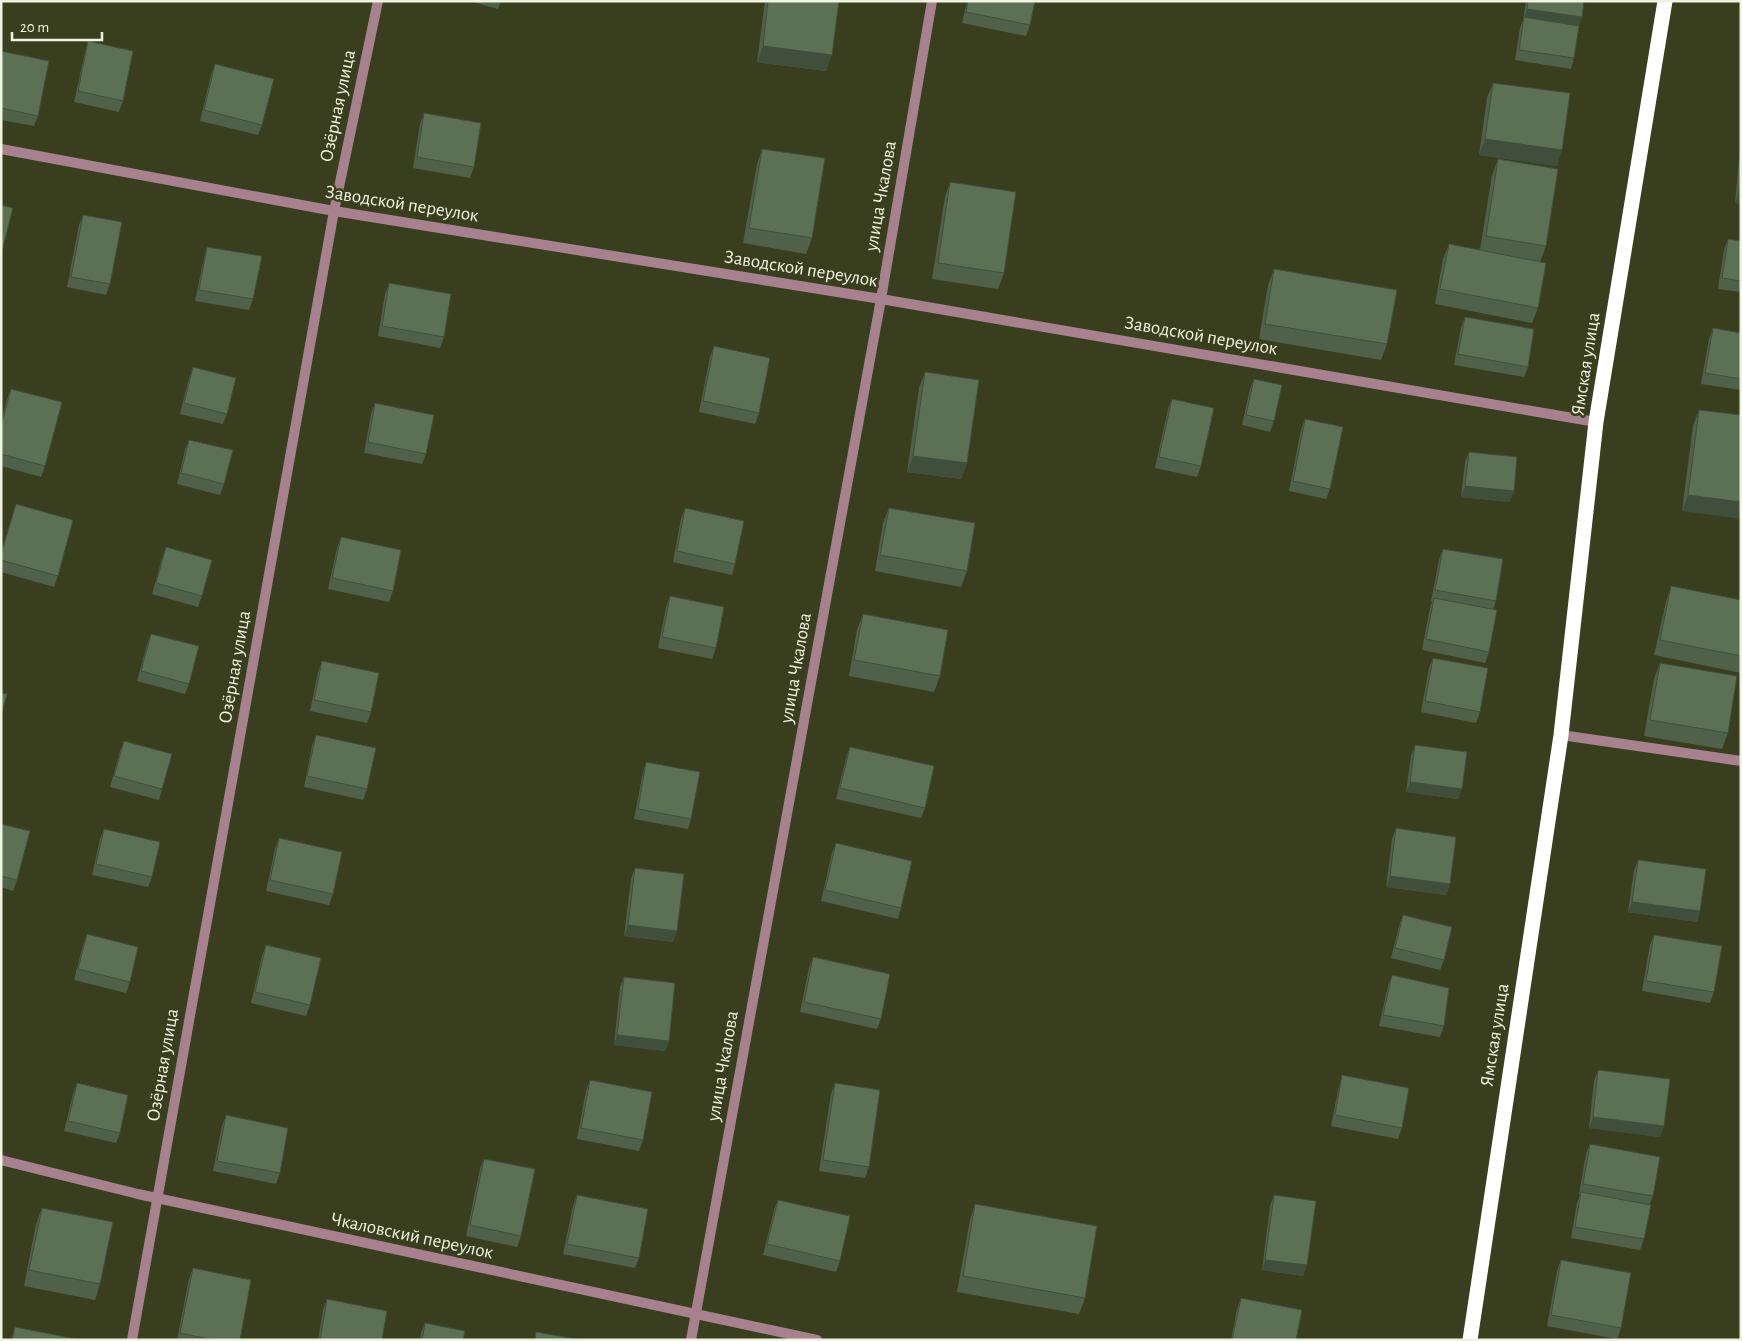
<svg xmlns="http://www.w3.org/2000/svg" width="1742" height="1341" font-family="'Alegreya Sans',sans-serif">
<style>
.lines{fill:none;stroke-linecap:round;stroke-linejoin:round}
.street{stroke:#a7818e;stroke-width:10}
.highway{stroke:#fff;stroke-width:15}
.wall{fill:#4f6148}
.shaded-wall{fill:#404f3b}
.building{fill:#5c7154;stroke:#404f3b}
.labels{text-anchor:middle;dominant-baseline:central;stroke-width:5;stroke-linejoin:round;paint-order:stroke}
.street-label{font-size:19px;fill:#eff3e0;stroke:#393f1e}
</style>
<rect width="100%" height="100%" fill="#393f1e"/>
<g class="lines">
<path class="street" d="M 1,149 L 334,211 L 881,299 L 1596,422
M 1561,735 L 1741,761
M 1,1160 L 138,1194 L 817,1340
M 132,1340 L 334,211 L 378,1
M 691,1340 L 881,299 L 932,1"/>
<path class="highway" d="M 1470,1340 L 1561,735 L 1596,422 L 1665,1"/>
</g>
<path class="wall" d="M 469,1 L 501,1 L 498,9 Z
M 765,1 L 839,1 L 826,71 L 757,62 Z
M 967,1 L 1035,1 L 1030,25 L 1026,36 L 962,23 Z
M 1526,1 L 1584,1 L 1582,17 L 1579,26 L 1574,58 L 1571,69 L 1515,60 L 1520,28 L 1523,20 Z
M 88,41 L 123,101 L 119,112 L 74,102 L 85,52 Z
M 1,51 L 38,116 L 34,126 L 1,120 Z
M 215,64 L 262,125 L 258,135 L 200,121 L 211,75 Z
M 1493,83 L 1557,166 L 1479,155 L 1487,98 Z
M 424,113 L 474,167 L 470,178 L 413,168 L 420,124 Z
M 762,149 L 812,238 L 806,254 L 743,243 L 757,164 Z
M 1741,156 L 1741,204 L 1735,203 L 1739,160 Z
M 1498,159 L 1546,246 L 1540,262 L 1538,308 L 1532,323 L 1435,304 L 1443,259 L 1449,244 L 1480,250 L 1492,175 Z
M 950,182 L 1004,273 L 998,289 L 932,279 L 945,197 Z
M 83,215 L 110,284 L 106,295 L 67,287 L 79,225 Z
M 1728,239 L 1741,241 L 1741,292 L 1718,289 L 1724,249 Z
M 207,247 L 253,299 L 249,310 L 195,301 L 204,258 Z
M 1274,269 L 1387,344 L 1381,360 L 1259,339 L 1268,285 Z
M 389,283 L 444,337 L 440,348 L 378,336 L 385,294 Z
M 1465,317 L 1528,367 L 1524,377 L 1454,365 L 1461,327 Z
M 1713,328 L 1741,333 L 1741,390 L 1701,384 L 1709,339 Z
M 714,346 L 759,413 L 755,424 L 699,412 L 710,357 Z
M 193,367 L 227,414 L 223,424 L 180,414 L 189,378 Z
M 925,372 L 967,463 L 961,479 L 907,472 L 919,388 Z
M 1254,379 L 1274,421 L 1270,432 L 1242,425 L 1250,389 Z
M 11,389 L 45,466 L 41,477 L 1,466 L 1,422 L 7,399 Z
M 1172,399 L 1201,466 L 1197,477 L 1155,468 L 1168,409 Z
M 375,403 L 426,454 L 422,464 L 364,453 L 371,414 Z
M 1699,410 L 1741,415 L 1682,511 L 1693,426 Z
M 1305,419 L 1330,489 L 1326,499 L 1289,491 L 1301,430 Z
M 189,440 L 224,484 L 220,495 L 177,484 L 185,450 Z
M 1469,452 L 1510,502 L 1461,497 L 1465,462 Z
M 16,504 L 58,576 L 54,587 L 1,572 L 1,552 Z
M 685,508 L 735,564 L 732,575 L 673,562 L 681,519 Z
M 889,508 L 967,571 L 961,587 L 875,571 L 883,523 Z
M 341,537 L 393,591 L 389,602 L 328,589 L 337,548 Z
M 166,547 L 202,596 L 198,607 L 152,594 L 162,558 Z
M 1443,549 L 1496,601 L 1493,610 L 1489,652 L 1485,663 L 1422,650 L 1430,608 L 1432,601 L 1431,601 L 1439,560 Z
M 1671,586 L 1741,600 L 1741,673 L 1654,655 L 1666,602 Z
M 670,596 L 716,648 L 712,659 L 658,648 L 666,607 Z
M 863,614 L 940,676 L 934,692 L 849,676 L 857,630 Z
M 151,634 L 189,684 L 185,694 L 137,681 L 147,644 Z
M 1433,658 L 1480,712 L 1476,723 L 1421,712 L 1429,668 Z
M 322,661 L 371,712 L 367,723 L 310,711 L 318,672 Z
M 1660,663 L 1728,733 L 1722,749 L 1644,736 L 1654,679 Z
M 316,735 L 367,789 L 363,800 L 304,787 L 312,746 Z
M 124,741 L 162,789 L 159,800 L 110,787 L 120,751 Z
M 1415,745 L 1458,799 L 1406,792 L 1411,756 Z
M 850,747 L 925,808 L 921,818 L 836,799 L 846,758 Z
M 646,762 L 691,819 L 688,829 L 634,819 L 643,772 Z
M 1,824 L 17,880 L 13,891 L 1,887 Z
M 1396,828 L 1450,884 L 1446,895 L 1386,887 L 1392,839 Z
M 104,829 L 152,877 L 148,887 L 92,875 L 100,839 Z
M 279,838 L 333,894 L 329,905 L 266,891 L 275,849 Z
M 836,843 L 901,908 L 898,919 L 821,901 L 832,853 Z
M 1638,860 L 1700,911 L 1697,922 L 1628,912 L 1634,870 Z
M 635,868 L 677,931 L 673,942 L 624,936 L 631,879 Z
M 1403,915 L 1444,960 L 1440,970 L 1391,958 L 1399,926 Z
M 87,934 L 130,982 L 126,993 L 74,980 L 83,945 Z
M 1654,935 L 1714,992 L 1710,1003 L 1642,991 L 1650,945 Z
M 266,945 L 310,1005 L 306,1016 L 251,1003 L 262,956 Z
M 813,957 L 881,1019 L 877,1029 L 800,1012 L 809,968 Z
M 1392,975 L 1444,1026 L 1440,1037 L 1379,1026 L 1388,986 Z
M 624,977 L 669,1041 L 665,1051 L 614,1045 L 620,987 Z
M 1598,1070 L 1664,1126 L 1660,1137 L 1589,1128 L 1594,1081 Z
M 1342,1075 L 1402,1128 L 1398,1139 L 1331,1126 L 1339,1086 Z
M 590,1080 L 643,1140 L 639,1151 L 577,1139 L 586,1091 Z
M 77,1083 L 120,1133 L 116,1143 L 64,1131 L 73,1094 Z
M 835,1083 L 869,1167 L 865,1178 L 819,1171 L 831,1094 Z
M 226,1115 L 280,1173 L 276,1184 L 213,1171 L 222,1126 Z
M 1590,1144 L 1653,1196 L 1649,1205 L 1644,1239 L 1640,1250 L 1571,1238 L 1577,1203 L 1580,1195 L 1579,1194 L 1586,1154 Z
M 484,1159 L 521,1236 L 517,1247 L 466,1236 L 480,1169 Z
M 577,1195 L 639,1258 L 635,1268 L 563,1254 L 573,1206 Z
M 1274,1195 L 1307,1265 L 1303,1276 L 1262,1270 L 1270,1206 Z
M 778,1200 L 840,1261 L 836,1272 L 763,1255 L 774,1210 Z
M 975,1204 L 1085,1298 L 1079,1314 L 957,1292 L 970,1220 Z
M 42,1208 L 100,1284 L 95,1300 L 24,1286 L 36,1224 Z
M 1561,1260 L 1621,1328 L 1617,1339 L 1547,1326 L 1557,1271 Z
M 193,1268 L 240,1340 L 177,1340 L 189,1279 Z
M 1241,1298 L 1296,1340 L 1231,1340 L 1237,1309 Z
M 327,1299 L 382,1340 L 318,1340 L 323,1310 Z
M 425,1323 L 463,1340 L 420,1340 L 421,1333 Z
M 15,1327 L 81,1340 L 11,1340 Z"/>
<path class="shaded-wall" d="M 1527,9 L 1582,17 L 1578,28 L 1524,17 L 1523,20 Z
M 763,46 L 832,55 L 826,71 L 757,62 Z
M 1485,139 L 1562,150 L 1557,166 L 1479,155 Z
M 1739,192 L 1741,193 L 1741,204 L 1735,203 Z
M 913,456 L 967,463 L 961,479 L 907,472 Z
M 1465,486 L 1514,491 L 1510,502 L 1461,497 Z
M 1688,495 L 1741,502 L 1741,519 L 1682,511 Z
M 1410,782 L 1462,789 L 1458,799 L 1406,792 Z
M 1390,876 L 1450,884 L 1446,895 L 1386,887 Z
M 1632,902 L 1700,911 L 1697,922 L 1628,912 Z
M 628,925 L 677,931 L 673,942 L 624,936 Z
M 617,1035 L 669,1041 L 665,1051 L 614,1045 Z
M 1593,1117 L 1664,1126 L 1660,1137 L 1589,1128 Z
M 1265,1260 L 1307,1265 L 1303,1276 L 1262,1270 Z"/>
<path class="building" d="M 768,1 L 839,1 L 832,55 L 763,46 Z
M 968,1 L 1035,1 L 1030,25 L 966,12 Z
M 1528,1 L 1584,1 L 1582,17 L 1527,9 Z
M 1524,17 L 1579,26 L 1574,58 L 1519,50 Z
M 88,41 L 133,51 L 123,101 L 78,91 Z
M 1,51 L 49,61 L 38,116 L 1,108 Z
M 215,64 L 274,79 L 262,125 L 204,110 Z
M 1493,83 L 1570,93 L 1562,150 L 1485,139 Z
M 424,113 L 481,123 L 474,167 L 417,157 Z
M 762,149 L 825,158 L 812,238 L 749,228 Z
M 1498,159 L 1558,169 L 1546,246 L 1486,236 Z
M 1741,173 L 1741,193 L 1739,192 Z
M 950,182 L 1016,192 L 1004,273 L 938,263 Z
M 1,205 L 13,208 L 1,255 Z
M 83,215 L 122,222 L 110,284 L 71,277 Z
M 1728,239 L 1741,241 L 1741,281 L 1722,278 Z
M 1449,244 L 1546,263 L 1538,308 L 1440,289 Z
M 207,247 L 262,256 L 253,299 L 199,290 Z
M 1274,269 L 1397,290 L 1387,344 L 1265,324 Z
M 389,283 L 451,294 L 444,337 L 382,326 Z
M 1465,317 L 1534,329 L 1528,367 L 1458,354 Z
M 1713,328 L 1741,333 L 1741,379 L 1705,373 Z
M 714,346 L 770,358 L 759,413 L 703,401 Z
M 193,367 L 236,378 L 227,414 L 184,403 Z
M 925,372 L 979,380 L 967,463 L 913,456 Z
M 1254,379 L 1282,385 L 1274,421 L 1246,415 Z
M 11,389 L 62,402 L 45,466 L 1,454 L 1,426 Z
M 1172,399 L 1214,408 L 1201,466 L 1159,457 Z
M 375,403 L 434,415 L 426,454 L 368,442 Z
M 1699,410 L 1741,415 L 1741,502 L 1688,495 Z
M 1305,419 L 1343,427 L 1330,489 L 1293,481 Z
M 189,440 L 233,450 L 224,484 L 181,473 Z
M 1469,452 L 1517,457 L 1514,491 L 1465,486 Z
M 16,504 L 73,520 L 58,576 L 1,560 L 1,554 Z
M 685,508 L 744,521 L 735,564 L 677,551 Z
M 889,508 L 975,523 L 967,571 L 880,555 Z
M 341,537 L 401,550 L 393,591 L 332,578 Z
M 166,547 L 212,560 L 202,596 L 156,583 Z
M 1443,549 L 1503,559 L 1496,601 L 1435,590 Z
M 1671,586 L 1741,600 L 1741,656 L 1660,640 Z
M 670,596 L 724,607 L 716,648 L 662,637 Z
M 1434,598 L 1497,610 L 1489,652 L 1426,639 Z
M 863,614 L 948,630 L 940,676 L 854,660 Z
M 151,634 L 199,646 L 189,684 L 141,671 Z
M 1433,658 L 1488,668 L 1480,712 L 1425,701 Z
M 322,661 L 379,673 L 371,712 L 314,700 Z
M 1660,663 L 1737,676 L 1728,733 L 1650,720 Z
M 1,693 L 7,694 L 1,717 Z
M 316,735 L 376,748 L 367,789 L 307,776 Z
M 124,741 L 172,754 L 162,789 L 114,776 Z
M 1415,745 L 1467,752 L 1462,789 L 1410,782 Z
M 850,747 L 934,766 L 925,808 L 840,788 Z
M 646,762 L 700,772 L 691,819 L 638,809 Z
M 1,824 L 30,831 L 17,880 L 1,876 Z
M 1396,828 L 1456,837 L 1450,884 L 1390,876 Z
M 104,829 L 160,842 L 152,877 L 96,864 Z
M 279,838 L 342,852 L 333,894 L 270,880 Z
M 836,843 L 912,861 L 901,908 L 825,890 Z
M 1638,860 L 1706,869 L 1700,911 L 1632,902 Z
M 635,868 L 684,874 L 677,931 L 628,925 Z
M 1403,915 L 1452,927 L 1444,960 L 1395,948 Z
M 87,934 L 138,947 L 130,982 L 78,969 Z
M 1654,935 L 1722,946 L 1714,992 L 1646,981 Z
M 266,945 L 321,958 L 310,1005 L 255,992 Z
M 813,957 L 890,974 L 881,1019 L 804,1002 Z
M 1392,975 L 1449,988 L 1444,1026 L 1383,1015 Z
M 624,977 L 675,983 L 669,1041 L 617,1035 Z
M 1598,1070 L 1670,1079 L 1664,1126 L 1593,1117 Z
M 1342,1075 L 1409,1088 L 1402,1128 L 1335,1115 Z
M 590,1080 L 652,1092 L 643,1140 L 581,1128 Z
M 77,1083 L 128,1095 L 120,1133 L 68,1121 Z
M 835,1083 L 880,1090 L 869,1167 L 823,1160 Z
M 226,1115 L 288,1128 L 280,1173 L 217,1161 Z
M 1590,1144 L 1660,1157 L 1653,1196 L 1583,1184 Z
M 484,1159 L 535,1169 L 521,1236 L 470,1225 Z
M 1581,1192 L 1651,1205 L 1644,1239 L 1575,1227 Z
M 577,1195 L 648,1209 L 639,1258 L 567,1244 Z
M 1274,1195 L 1316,1201 L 1307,1265 L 1265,1260 Z
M 778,1200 L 850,1216 L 840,1261 L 767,1244 Z
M 975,1204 L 1097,1226 L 1085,1298 L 963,1276 Z
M 42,1208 L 113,1222 L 100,1284 L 29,1270 Z
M 1561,1260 L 1631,1273 L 1621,1328 L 1551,1315 Z
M 193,1268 L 251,1280 L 240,1340 L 214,1340 L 180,1333 Z
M 1241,1298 L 1302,1310 L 1296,1340 L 1232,1340 Z
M 327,1299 L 387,1311 L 382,1340 L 320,1340 Z
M 425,1323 L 465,1331 L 463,1340 L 422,1340 Z
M 15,1327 L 81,1340 L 12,1340 Z
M 536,1332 L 582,1340 L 535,1340 Z"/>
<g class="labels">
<g class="street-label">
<text transform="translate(338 106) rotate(-78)">Озёрная улица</text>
<text transform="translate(881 196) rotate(-80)">улица Чкалова</text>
<text transform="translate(402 204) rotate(9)">Заводской переулок</text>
<text transform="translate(801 269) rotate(9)">Заводской переулок</text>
<text transform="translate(1201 336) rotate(10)">Заводской переулок</text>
<text transform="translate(1586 364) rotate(-81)">Ямская улица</text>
<text transform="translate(235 667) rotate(-80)">Озёрная улица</text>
<text transform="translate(796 668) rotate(-80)">улица Чкалова</text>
<text transform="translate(1495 1035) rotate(-81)">Ямская улица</text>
<text transform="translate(163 1065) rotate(-80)">Озёрная улица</text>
<text transform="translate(723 1066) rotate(-80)">улица Чкалова</text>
<text transform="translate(412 1236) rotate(12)">Чкаловский переулок</text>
</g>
</g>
<rect width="1742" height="1341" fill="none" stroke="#eff3e0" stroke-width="5"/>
<path d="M12 32v8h90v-8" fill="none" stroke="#eff3e0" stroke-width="2.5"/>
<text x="20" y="32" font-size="15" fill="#eff3e0" stroke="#393f1e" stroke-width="4" paint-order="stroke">20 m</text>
</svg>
